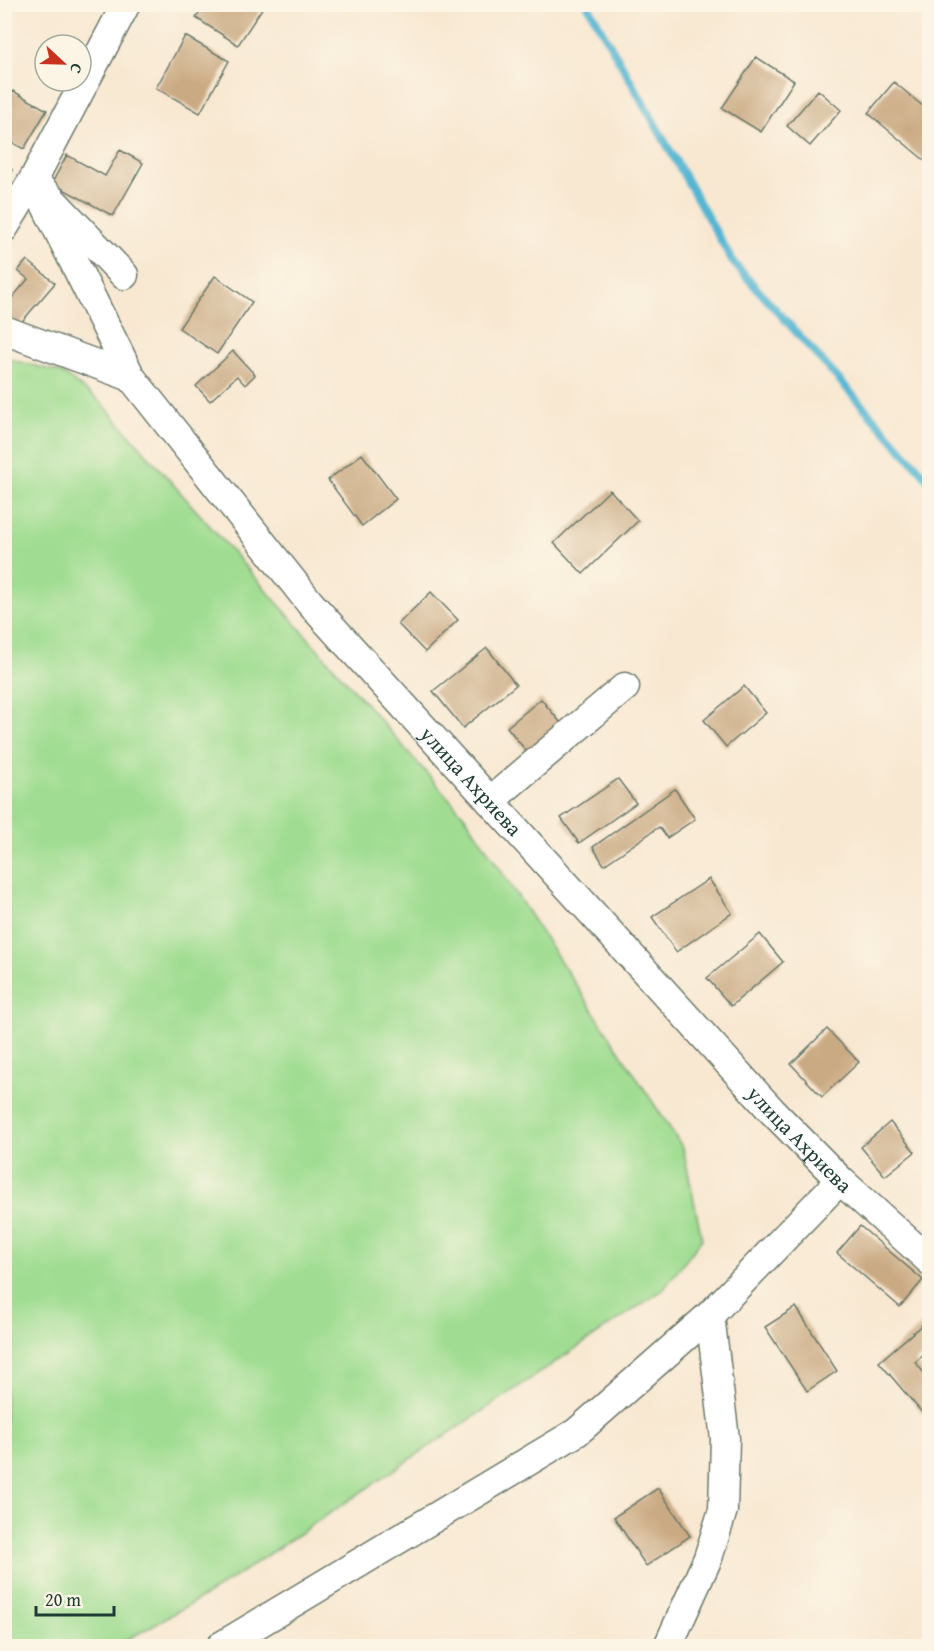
<svg xmlns="http://www.w3.org/2000/svg" width="934" height="1651" font-family="'Gentium Book Plus',serif">
<style>
.green{fill:#a0dd92;stroke:#608d63;stroke-width:1.5}
.lines{fill:none;stroke-linecap:round;stroke-linejoin:round}
.stream{stroke:#53b6d2;stroke-width:8}
.building{fill:#caaa83}
.minor-casing{stroke:#6b796b;stroke-width:31}
.minor{stroke:#fff;stroke-width:28}
.labels{text-anchor:middle;dominant-baseline:central;stroke-width:5;stroke-linejoin:round;paint-order:stroke}
.street-label{font-size:21px;fill:#1f3d34;stroke:#fcf5e5}
</style>
<rect width="100%" height="100%" fill="#fcf5e5"/>
<filter id="ink" filterUnits="userSpaceOnUse"><feTurbulence type="fractalNoise" baseFrequency=".0167" numOctaves="2"/><feDisplacementMap in="SourceGraphic" scale="12" xChannelSelector="R" yChannelSelector="G"/><feConvolveMatrix kernelMatrix="1 2 1 2 8 2 1 2 1" color-interpolation-filters="sRGB"/></filter>
<filter id="wash" filterUnits="userSpaceOnUse"><feTurbulence type="fractalNoise" baseFrequency=".008" numOctaves="4" result="noise"/><feDisplacementMap in="SourceGraphic" scale="24" xChannelSelector="R" yChannelSelector="G"/><feGaussianBlur stdDeviation="1.35" result="paint"/><feColorMatrix in="noise" values="0 0 0 0 0 0 0 0 0 0 0 0 0 0 0 0 0 1.4 0 .05"/><feComposite in="paint" operator="in"/></filter>
<g filter="url(#wash)">
<rect width="100%" height="100%" fill="#f8e8d2"/>
<path class="green" d="M 5,358 L 62,373 L 101,402 L 467,819 L 683,1148 L 702,1239 L 663,1290 L 215,1590 L 116,1646 L 5,1646 Z"/>
<g class="lines">
<path class="stream" d="M 587,4 L 733,262 L 930,481"/>
</g>
<g id="blocks">
<path class="building" d="M 205,4 L 265,4 L 238,45 L 196,18 Z
M 185,36 L 229,61 L 200,113 L 156,88 Z
M 756,57 L 794,81 L 761,132 L 722,108 Z
M 894,82 L 930,112 L 930,165 L 868,113 Z
M 818,90 L 841,110 L 810,146 L 787,126 Z
M 13,91 L 47,110 L 24,149 L 4,138 L 4,106 Z
M 120,150 L 143,163 L 113,216 L 52,183 L 67,155 L 105,176 Z
M 4,166 L 12,170 L 4,183 Z
M 27,260 L 55,283 L 19,325 L 4,313 L 4,291 L 12,298 L 28,279 L 18,271 Z
M 215,276 L 252,302 L 217,354 L 179,328 Z
M 233,351 L 255,375 L 245,385 L 237,376 L 210,401 L 196,386 Z
M 362,454 L 396,499 L 362,526 L 328,480 Z
M 610,490 L 638,521 L 583,574 L 554,543 Z
M 431,592 L 458,620 L 425,652 L 398,624 Z
M 487,648 L 516,685 L 463,728 L 433,691 Z
M 744,686 L 766,713 L 726,747 L 704,720 Z
M 541,699 L 565,728 L 530,756 L 507,727 Z
M 618,779 L 636,803 L 579,843 L 561,818 Z
M 675,789 L 695,819 L 667,838 L 659,827 L 604,865 L 593,847 Z
M 709,879 L 732,913 L 676,952 L 652,917 Z
M 760,934 L 783,962 L 731,1006 L 707,978 Z
M 827,1029 L 859,1062 L 822,1097 L 791,1064 Z
M 890,1122 L 915,1152 L 885,1176 L 861,1147 Z
M 860,1226 L 923,1280 L 900,1307 L 837,1253 Z
M 796,1307 L 837,1371 L 807,1391 L 765,1327 Z
M 930,1318 L 930,1350 L 915,1362 L 930,1380 L 930,1422 L 879,1362 Z
M 658,1488 L 690,1536 L 646,1566 L 614,1517 Z"/>
</g>
</g>
<g filter="url(#ink)">
<use href="#blocks" fill-opacity="0" stroke="#6b796b" stroke-width="1.5"/>
<g class="lines">
<defs>
<g id="minor">
<path d="M 126,4 L 33,180 L 131,377"/>
<path d="M 4,228 L 33,180 L 124,275"/>
<path id="s1" d="M 4,330 L 131,377 L 310,603 L 773,1112 L 840,1180 L 930,1261"/>
<path d="M 490,801 L 625,687"/>
<path d="M 221,1646 L 577,1432 L 710,1315"/>
<path d="M 668,1646 L 708,1558 L 723,1510 L 725,1439 L 710,1315 L 840,1180"/>
</g>
</defs>
<use href="#minor" class="minor-casing"/>
<use href="#minor" class="minor"/>
</g>
</g>
<g class="labels">
<g class="street-label">
<text stroke="none"><textPath href="#s1" startOffset="664">улица Ахриева</textPath></text>
<text stroke="none"><textPath href="#s1" startOffset="1150">улица Ахриева</textPath></text>
</g>
</g>
<rect width="934" height="1651" fill="none" stroke="#fcf5e5" stroke-width="24"/>
<g transform="translate(63 63) rotate(112)"><circle r="28" fill="#fcf5e5" stroke="#a4ab9e" stroke-width="1.5"/>
<path d="M0-4.5L10 22L0 15L-10 22Z" fill="#c8321e"/>
<text y="-9" font-size="16" font-weight="bold" text-anchor="middle" fill="#1f3d34">С</text>
</g>
<path d="M36 1606v9h78v-9" fill="none" stroke="#1f3d34" stroke-width="3"/>
<text x="45" y="1606" font-size="18" fill="#1f3d34" stroke="#fcf5e5" stroke-width="4.5" paint-order="stroke">20 m</text>
</svg>
